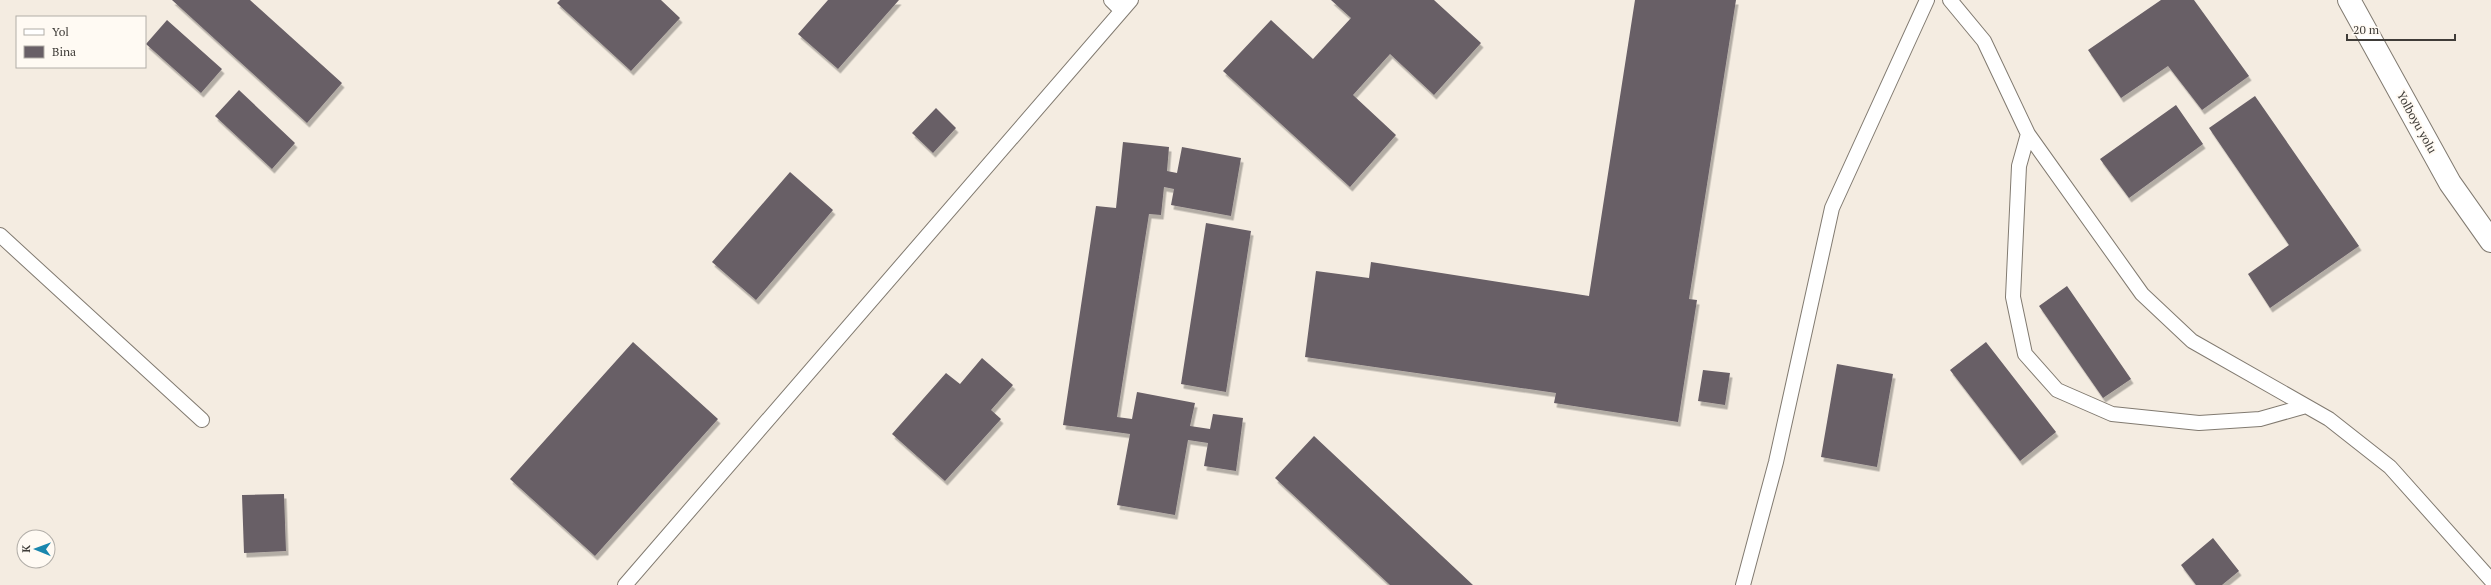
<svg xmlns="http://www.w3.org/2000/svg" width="2491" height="585" font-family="'PT Serif',serif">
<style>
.building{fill:#685f66;filter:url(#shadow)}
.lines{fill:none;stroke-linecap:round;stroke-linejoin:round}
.service-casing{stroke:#817a70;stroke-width:16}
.secondary-casing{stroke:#817a70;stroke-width:24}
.service{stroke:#fff;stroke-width:14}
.secondary{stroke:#fff;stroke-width:22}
.labels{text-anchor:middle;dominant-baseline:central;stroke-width:4;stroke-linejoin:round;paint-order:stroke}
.street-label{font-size:12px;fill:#3f3c38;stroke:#fffaf3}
</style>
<defs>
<filter id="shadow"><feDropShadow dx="2.5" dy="4.5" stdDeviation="0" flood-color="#0004"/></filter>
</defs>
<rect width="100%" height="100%" fill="#f4ece1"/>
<path class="building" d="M 172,0 L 250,0 L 342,83 L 307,123 Z
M 560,0 L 661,0 L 680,18 L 631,71 L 557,3 Z
M 828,0 L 899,0 L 838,69 L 798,34 Z
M 1331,0 L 1434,0 L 1481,43 L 1434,95 L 1390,54 L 1353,95 L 1396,135 L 1350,187 L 1223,71 L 1271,20 L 1313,59 L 1351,18 Z
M 1635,0 L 1736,0 L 1689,299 L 1697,300 L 1678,422 L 1554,403 L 1556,393 L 1305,357 L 1316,271 L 1369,278 L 1371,262 L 1589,296 Z
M 2161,0 L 2194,0 L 2249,76 L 2202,110 L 2168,66 L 2121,98 L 2088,50 Z
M 167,20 L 222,69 L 201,93 L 146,44 Z
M 239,90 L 295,143 L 272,169 L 215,116 Z
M 2255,96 L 2359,246 L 2270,308 L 2248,274 L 2289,245 L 2209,128 Z
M 2176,105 L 2203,144 L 2129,198 L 2100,159 Z
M 936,108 L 956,128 L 933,153 L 912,133 Z
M 1123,142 L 1169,147 L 1167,171 L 1177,173 L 1182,147 L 1241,158 L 1231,216 L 1171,205 L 1174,189 L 1164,187 L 1161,215 L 1149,214 L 1117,417 L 1132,419 L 1137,392 L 1195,403 L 1190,426 L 1210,429 L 1213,414 L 1243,418 L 1236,471 L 1204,466 L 1208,443 L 1188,440 L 1175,515 L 1117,505 L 1130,434 L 1063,425 L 1096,206 L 1116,208 Z
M 790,172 L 833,210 L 756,300 L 712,262 Z
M 1206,223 L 1251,231 L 1226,392 L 1181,384 Z
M 2067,286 L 2131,379 L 2103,398 L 2039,306 Z
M 633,342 L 718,419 L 595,556 L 510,479 Z
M 1986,342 L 2056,432 L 2020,461 L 1950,370 Z
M 982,358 L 1013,385 L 991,410 L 1001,419 L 945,481 L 892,434 L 946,373 L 960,384 Z
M 1837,364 L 1893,374 L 1877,467 L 1821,457 Z
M 1703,370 L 1730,373 L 1725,405 L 1698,401 Z
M 1314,436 L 1473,585 L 1390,585 L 1275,478 Z
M 284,494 L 286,551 L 244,553 L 242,495 Z
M 2213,538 L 2239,571 L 2222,585 L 2196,585 L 2181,565 Z"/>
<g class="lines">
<defs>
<path id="service" d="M 1111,0 L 1121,10
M 1950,0 L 1984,41 L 2028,134 L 2142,294 L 2192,341 L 2329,419 L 2390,467 L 2491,580
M 2028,134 L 2019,166 L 2013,297 L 2025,354 L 2057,390 L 2112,414 L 2199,423 L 2260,419 L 2306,406
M 0,235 L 202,420
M 625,585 L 1131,0
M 1743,585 L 1776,462 L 1832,208 L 1927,0"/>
<path id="secondary" d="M 2349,0 L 2450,183 L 2491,241"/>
</defs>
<use href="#service" class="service-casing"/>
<use href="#secondary" class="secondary-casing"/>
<use href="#service" class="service"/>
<use href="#secondary" class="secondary"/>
</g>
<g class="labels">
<g class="street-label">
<text transform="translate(2417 122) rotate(61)">Yolboyu yolu</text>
</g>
</g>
<rect x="16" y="16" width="130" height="52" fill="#fffaf3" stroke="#b2aea8"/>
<rect x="24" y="29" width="20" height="6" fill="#ffffff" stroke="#b2aea8"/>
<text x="52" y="36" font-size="12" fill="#3f3c38">Yol</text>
<rect x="24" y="46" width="20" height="12" fill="#685f66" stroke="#b2aea8"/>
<text x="52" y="56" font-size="12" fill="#3f3c38">Bina</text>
<g transform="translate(36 549) rotate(271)"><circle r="19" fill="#fffaf3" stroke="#b2aea8"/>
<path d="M0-3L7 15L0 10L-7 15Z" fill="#1986ad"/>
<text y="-6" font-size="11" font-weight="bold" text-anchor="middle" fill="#3f3c38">K</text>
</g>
<path d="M2347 34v6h108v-6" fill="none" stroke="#3f3c38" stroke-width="2"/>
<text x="2353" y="34" font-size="12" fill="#3f3c38" stroke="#fffaf3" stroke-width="3" paint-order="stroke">20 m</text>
</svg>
